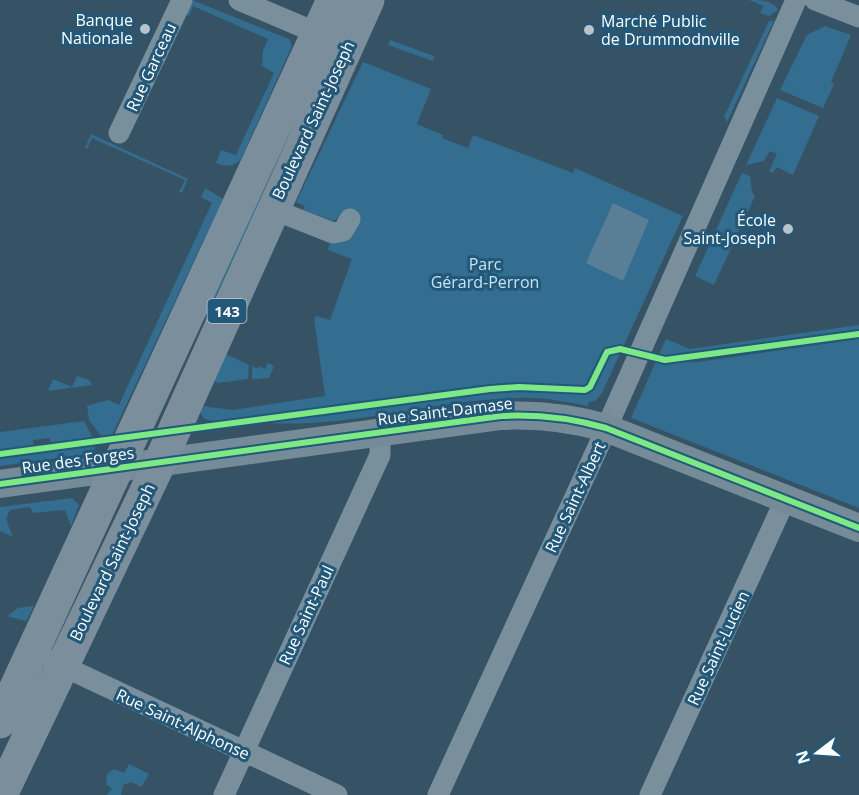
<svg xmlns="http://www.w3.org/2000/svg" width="859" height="795" font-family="'Open Sans',sans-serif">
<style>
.green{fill:#336d8f}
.water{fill:#597f97}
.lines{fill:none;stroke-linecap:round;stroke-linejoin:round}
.street{stroke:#7a8f9c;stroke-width:21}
.secondary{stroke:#768b98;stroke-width:28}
.primary{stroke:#7a8e9b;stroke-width:33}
.cycleway-casing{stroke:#225879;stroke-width:10}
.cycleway{stroke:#7ce984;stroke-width:6}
.poi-dot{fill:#b9c3c9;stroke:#225879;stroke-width:2}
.labels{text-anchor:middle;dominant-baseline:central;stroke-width:6;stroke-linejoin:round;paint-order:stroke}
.shield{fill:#225879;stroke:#bdcdd7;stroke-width:1.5}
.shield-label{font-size:15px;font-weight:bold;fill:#fff}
.poi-label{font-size:16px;fill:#fff;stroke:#225879;text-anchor:end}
.street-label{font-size:16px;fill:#fff;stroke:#225879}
.park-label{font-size:16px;fill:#c6e3f4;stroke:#225879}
</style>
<rect width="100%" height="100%" fill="#365365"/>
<path class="green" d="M 192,0 L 289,39 L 292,46 L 241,159 C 234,167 225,167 216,163 L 221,150 L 236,155 L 274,73 L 262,66 L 263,51 L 268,39 L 193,6 L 189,16 L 186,14 Z
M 749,0 C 759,0 773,0 778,10 L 769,16 L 760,13 L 764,6 Z
M 769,21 L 774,21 L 727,122 L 724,117 Z
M 825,26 L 851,35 L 831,82 L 834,84 L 823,108 L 780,90 L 807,35 Z
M 390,40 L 434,56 L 433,61 L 388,45 Z
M 363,62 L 431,89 L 417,124 L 443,135 L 442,138 L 468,148 L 473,135 L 573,173 L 575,168 L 683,216 L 602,393 L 595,401 L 589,402 L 588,406 C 566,402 543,397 520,398 C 436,399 354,428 269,423 L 327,415 L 327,409 L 223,423 L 205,419 L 200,413 L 202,406 L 233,410 L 325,396 L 314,319 L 316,316 L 330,320 L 352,259 L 328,250 L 330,242 L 355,225 L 338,218 L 333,221 L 303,210 L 305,206 L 296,202 Z
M 777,98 L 819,116 L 793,175 L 777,167 L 773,173 L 769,171 L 777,154 L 770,151 L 764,161 L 746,165 Z
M 91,134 L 188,179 L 182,193 L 179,192 L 185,180 L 92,138 L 87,149 L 85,148 Z
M 273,167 L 228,279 L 202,330 L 228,256 Z
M 742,173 L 750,176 L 752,192 L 755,196 L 714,285 L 695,276 Z
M 205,188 L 223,199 L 112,435 L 102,437 L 89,420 L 87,406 L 108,400 L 119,405 L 212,203 L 201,197 Z
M 859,325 L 859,331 L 690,355 L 691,363 L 859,339 L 859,508 L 631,418 L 666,339 L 690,349 Z
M 226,354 L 249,365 L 248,379 L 218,383 L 214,381 Z
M 268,363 L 274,366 L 269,378 L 252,379 L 252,366 L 258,369 L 259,366 L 265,369 Z
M 77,376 L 89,380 L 92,385 L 48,391 L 53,379 L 72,387 Z
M 84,421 L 93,438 L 51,444 L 50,438 L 33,440 L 33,446 L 0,451 L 0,432 Z
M 94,445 L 95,453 L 0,466 L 0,458 Z
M 72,498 L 79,505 L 71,526 L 65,510 L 33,513 L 30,507 L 10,510 L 6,519 L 13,537 L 0,531 L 0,507 Z
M 34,606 L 26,621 L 7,616 L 18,608 Z
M 129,764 L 149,774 L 141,787 L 131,782 L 123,785 L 121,795 L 106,795 L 112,789 L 106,784 L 107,774 L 114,769 L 124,773 Z"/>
<path class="water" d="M 613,203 L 649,220 L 623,281 L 586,263 Z"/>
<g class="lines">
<path class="street" d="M 239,0 L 329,38
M 815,0 L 859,17
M 119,133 L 182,0
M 272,209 L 333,233 L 343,231 L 350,219
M 52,661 L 337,795
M 224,795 L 380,455 L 380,433
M 438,795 L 598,447 L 796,0
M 650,795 L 785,500"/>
<path class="secondary" d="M 0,484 L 501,416 C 537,414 571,418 606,428 L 859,528"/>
<path class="primary" d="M 0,722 L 333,0
M 1,795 L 160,462 L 368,0"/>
<defs>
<path id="cycleway" d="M 0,454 L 490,389 L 519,387 L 585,390 L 590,387 L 607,352 L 620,349 L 665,360 L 859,334
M 0,484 L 501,416 C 537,414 571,418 606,428 L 859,528"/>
</defs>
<use href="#cycleway" class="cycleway-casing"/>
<use href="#cycleway" class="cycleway"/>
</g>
<g class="poi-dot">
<circle cx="145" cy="29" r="6"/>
<circle cx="589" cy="30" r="6"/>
<circle cx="788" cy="229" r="6"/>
</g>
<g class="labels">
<rect class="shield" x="207.5" y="299" width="39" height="24" rx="4.5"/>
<g class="shield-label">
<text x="227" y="311">143</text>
</g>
<g class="poi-label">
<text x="133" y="20">Banque<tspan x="133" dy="18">Nationale</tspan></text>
<text x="601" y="21" text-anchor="start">Marché Public<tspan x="601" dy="18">de Drummodnville</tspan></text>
<text x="776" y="220">École<tspan x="776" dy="18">Saint-Joseph</tspan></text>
</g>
<g class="street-label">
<text transform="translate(151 67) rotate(-65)">Rue Garceau</text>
<text transform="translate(313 120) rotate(-65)">Boulevard Saint-Joseph</text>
<text transform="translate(445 411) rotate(-7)">Rue Saint-Damase</text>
<text transform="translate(78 460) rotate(-8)">Rue des Forges</text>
<text transform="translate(575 497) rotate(-65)">Rue Saint-Albert</text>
<text transform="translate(112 562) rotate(-64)">Boulevard Saint-Joseph</text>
<text transform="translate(306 615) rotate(-65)">Rue Saint-Paul</text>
<text transform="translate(718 648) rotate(-65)">Rue Saint-Lucien</text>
<text transform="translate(183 724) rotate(25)">Rue Saint-Alphonse</text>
</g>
<g class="park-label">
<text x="485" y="264">Parc<tspan x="485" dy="18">Gérard-Perron</tspan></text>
</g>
</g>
<g transform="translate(817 753) rotate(253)" stroke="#225879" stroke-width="4.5" paint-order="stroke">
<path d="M0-4.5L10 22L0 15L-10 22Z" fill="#ffffff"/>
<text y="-9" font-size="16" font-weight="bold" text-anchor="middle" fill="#ffffff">N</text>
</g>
</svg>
